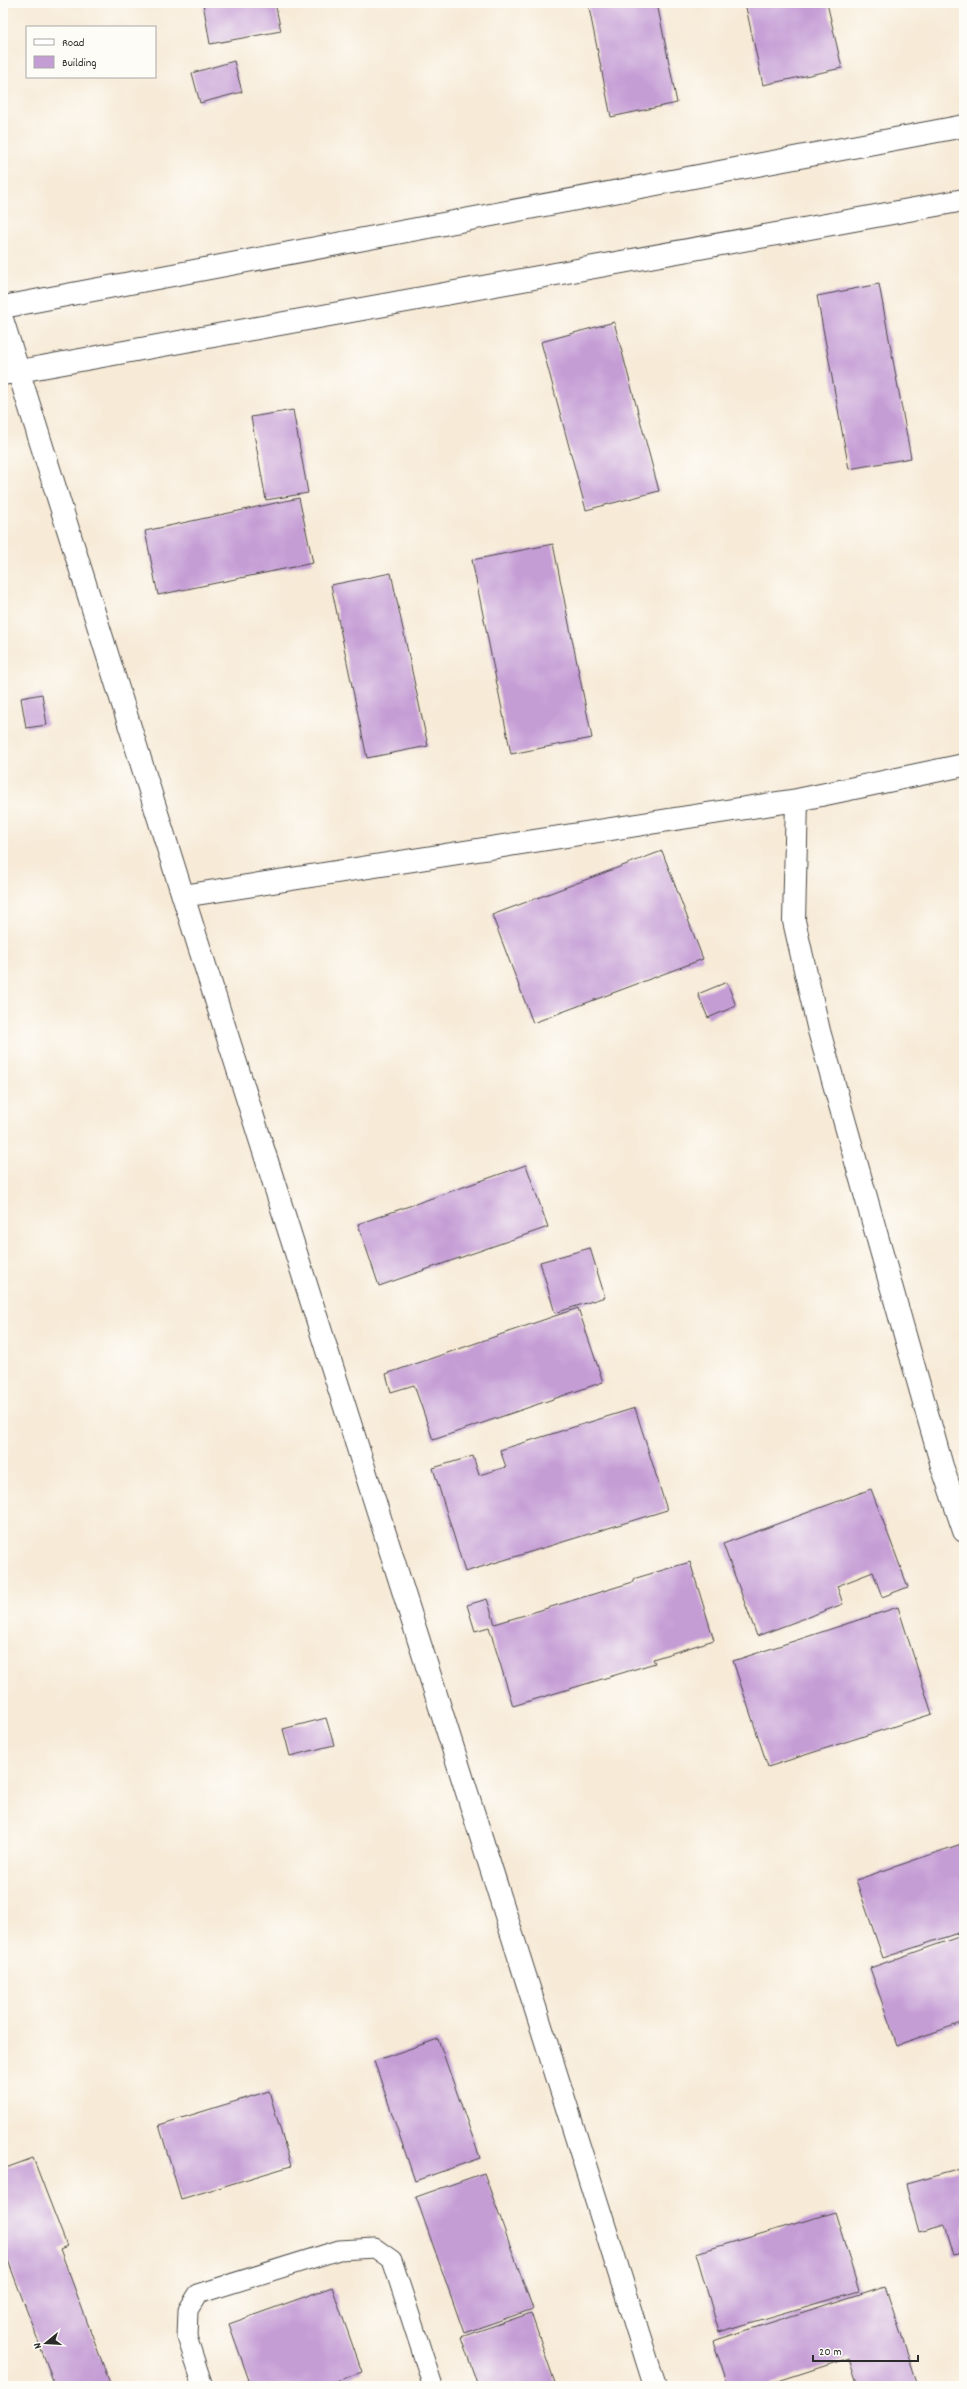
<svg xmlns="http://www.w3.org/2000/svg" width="967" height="2389" font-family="Dekko,sans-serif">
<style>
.building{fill:#c59dd5}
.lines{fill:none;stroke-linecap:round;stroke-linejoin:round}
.service-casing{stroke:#4a4845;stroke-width:21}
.minor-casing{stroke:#4a4845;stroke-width:24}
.service{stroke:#fff;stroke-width:19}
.minor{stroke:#fff;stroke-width:22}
</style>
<rect width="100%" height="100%" fill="#fdfcf7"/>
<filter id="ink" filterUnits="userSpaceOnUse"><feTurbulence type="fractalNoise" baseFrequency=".025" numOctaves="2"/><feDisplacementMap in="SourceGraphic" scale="8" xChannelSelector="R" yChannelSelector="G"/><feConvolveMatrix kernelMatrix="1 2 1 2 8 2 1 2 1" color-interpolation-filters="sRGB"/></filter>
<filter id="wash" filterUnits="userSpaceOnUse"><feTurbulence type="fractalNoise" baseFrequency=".012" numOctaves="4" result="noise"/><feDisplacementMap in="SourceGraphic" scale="16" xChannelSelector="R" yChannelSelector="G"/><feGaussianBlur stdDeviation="0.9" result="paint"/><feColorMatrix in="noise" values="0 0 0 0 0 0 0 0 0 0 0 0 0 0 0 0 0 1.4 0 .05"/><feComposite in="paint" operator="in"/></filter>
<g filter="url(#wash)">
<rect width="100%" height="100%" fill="#f7ead7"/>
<g id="blocks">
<path class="building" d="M 203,3 L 244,3 L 245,5 L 275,3 L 281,31 L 210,44 Z
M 588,3 L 657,3 L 677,103 L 611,117 Z
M 745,3 L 827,3 L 842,68 L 763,85 Z
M 234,61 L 242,92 L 200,103 L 192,73 Z
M 879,284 L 911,458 L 849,469 L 817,296 Z
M 614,322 L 659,491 L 586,510 L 541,342 Z
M 293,410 L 308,493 L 266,500 L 251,417 Z
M 299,498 L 313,563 L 158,595 L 145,531 Z
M 553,544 L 592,738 L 511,754 L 472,560 Z
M 391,573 L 428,746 L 367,758 L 331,585 Z
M 42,694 L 47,725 L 26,728 L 21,698 Z
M 662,851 L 703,959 L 533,1023 L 492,915 Z
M 727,982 L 736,1006 L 708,1018 L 698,994 Z
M 526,1165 L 548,1227 L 379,1286 L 358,1224 Z
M 590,1248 L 605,1297 L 555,1313 L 540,1262 Z
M 578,1308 L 603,1382 L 433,1440 L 414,1385 L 391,1392 L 386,1374 Z
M 635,1408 L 667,1510 L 465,1572 L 433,1468 L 473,1456 L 479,1475 L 506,1467 L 500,1450 Z
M 871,1489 L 908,1587 L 882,1597 L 873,1572 L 837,1586 L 843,1604 L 757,1636 L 723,1544 Z
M 690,1562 L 714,1640 L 653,1659 L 655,1663 L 513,1706 L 489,1627 L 475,1631 L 467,1605 L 487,1599 L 495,1624 L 633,1582 L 633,1579 Z
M 898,1607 L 932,1714 L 768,1767 L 733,1661 Z
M 326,1718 L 334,1745 L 290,1756 L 283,1729 Z
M 964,1843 L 964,1931 L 883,1958 L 856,1880 Z
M 964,1935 L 964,2022 L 897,2045 L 870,1968 Z
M 438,2039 L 480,2158 L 415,2181 L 374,2061 Z
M 269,2091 L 291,2166 L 181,2199 L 159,2125 Z
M 33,2158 L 67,2246 L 60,2249 L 111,2386 L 55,2386 L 3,2247 L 3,2169 Z
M 964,2168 L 964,2252 L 954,2255 L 945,2225 L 919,2232 L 906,2184 Z
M 484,2173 L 533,2309 L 464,2333 L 416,2197 Z
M 835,2212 L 859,2291 L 719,2332 L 696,2253 Z
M 885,2286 L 918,2386 L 858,2386 L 849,2358 L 763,2386 L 728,2386 L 713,2341 Z
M 332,2287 L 362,2372 L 322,2386 L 241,2386 L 250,2383 L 229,2324 Z
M 531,2313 L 556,2386 L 478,2386 L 461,2337 Z"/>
</g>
</g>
<g filter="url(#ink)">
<use href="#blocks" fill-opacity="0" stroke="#4a4845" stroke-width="1"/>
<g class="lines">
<defs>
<path id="service" d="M 203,2386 L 187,2337 L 188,2310 L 198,2294 L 339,2250 L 375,2248 L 392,2260 L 433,2386"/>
<path id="minor" d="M 3,307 L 964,126
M 3,322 L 183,896 L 655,2386
M 3,374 L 964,200
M 797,800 L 794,921 L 819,1031 L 942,1466 L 964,1531
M 183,896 L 797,800 L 964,765"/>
</defs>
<use href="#service" class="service-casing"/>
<use href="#minor" class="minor-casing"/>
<use href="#service" class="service"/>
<use href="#minor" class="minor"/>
</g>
</g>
<rect width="967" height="2389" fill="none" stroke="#fdfcf7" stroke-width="16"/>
<rect x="26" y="26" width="130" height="52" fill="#fdfcf7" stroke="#a9a8a5"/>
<rect x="34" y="39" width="20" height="6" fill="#ffffff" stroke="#a9a8a5"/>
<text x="62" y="46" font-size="12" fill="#2b2b2b">Road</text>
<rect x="34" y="56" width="20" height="12" fill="#c59dd5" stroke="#a9a8a5"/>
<text x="62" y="66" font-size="12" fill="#2b2b2b">Building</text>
<g transform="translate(46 2343) rotate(252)" stroke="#fdfcf7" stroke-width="3" paint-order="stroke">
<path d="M0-3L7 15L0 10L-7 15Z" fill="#2b2b2b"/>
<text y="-6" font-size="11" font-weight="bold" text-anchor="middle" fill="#2b2b2b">N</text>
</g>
<path d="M813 2355v6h105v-6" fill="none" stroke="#2b2b2b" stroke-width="2"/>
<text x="819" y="2355" font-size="12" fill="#2b2b2b" stroke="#fdfcf7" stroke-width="3" paint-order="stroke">20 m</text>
</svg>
